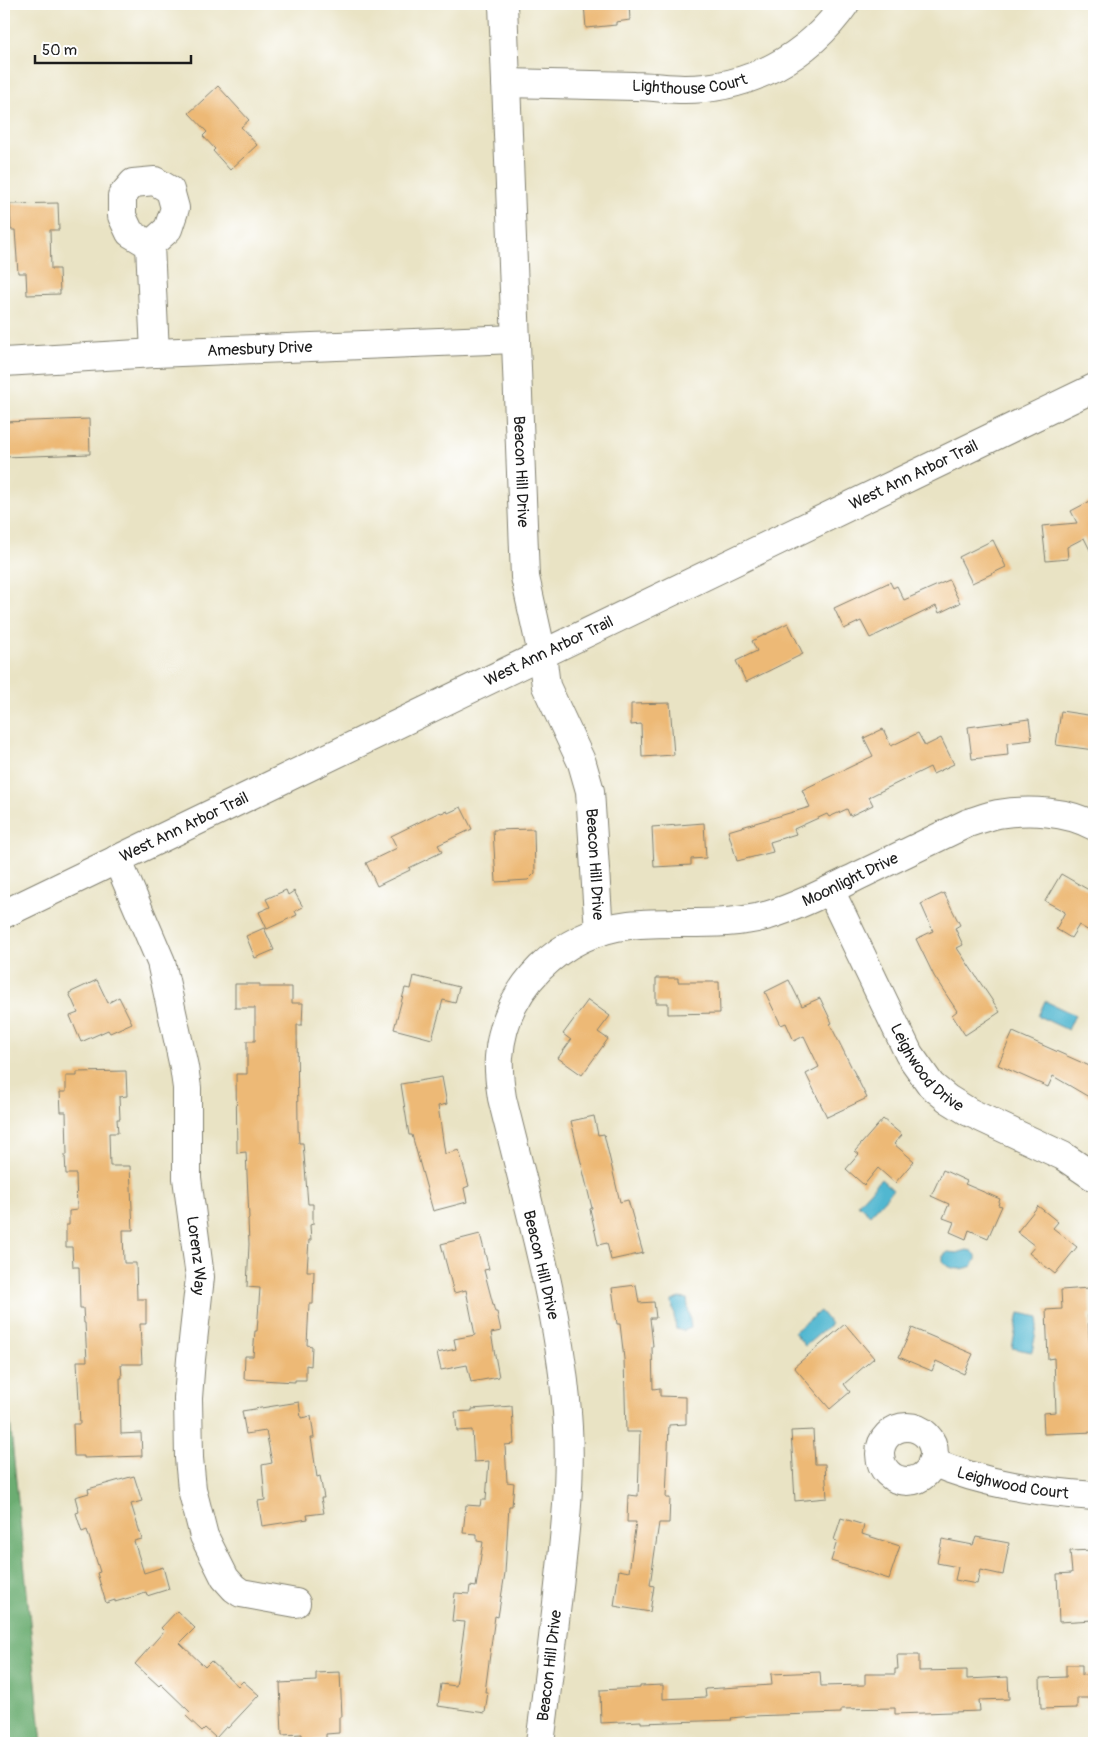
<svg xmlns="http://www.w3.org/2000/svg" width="1098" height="1747" font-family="Pangolin,sans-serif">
	<rect width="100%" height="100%" fill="#fff"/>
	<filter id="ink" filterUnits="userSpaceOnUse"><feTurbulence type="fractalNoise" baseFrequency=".02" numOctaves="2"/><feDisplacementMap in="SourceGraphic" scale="10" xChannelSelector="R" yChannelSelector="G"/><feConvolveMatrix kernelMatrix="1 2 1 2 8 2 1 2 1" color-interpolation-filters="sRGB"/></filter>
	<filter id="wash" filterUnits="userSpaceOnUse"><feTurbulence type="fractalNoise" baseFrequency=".0096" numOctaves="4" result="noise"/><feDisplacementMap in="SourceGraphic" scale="20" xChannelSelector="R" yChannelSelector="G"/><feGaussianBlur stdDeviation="1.12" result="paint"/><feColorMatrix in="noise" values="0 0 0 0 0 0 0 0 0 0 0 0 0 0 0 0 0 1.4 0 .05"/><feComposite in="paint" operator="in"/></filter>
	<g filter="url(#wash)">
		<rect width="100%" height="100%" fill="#e9e3c4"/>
		<path fill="#6cad72" stroke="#446447" d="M4,1400H8L42,1743H4Z"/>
		<path fill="#51b7d0" stroke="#366a76" d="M1045,1001L1075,1015L1068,1030L1038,1016Z
			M881,1179L893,1190L870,1215L858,1204Z
			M967,1250L972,1251L976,1255V1260L972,1266C962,1270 952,1271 943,1262V1256L948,1252L957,1253Z
			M679,1298L687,1299L691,1328L683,1331L676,1329L672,1301Z
			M820,1311L831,1324L805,1346L794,1332Z
			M1019,1313L1039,1317L1032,1352L1012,1348Z"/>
		<g id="blocks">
			<path fill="#edb976" d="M584,4H629L630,20L616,22V25L586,28Z
				M218,86L249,120L241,127L257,145L230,170L213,151L215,149L203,136L207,132L189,113Z
				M58,203L59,230H50L51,269H59L60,294L27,295L26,273H18L15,230H11L10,204Z
				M89,419L90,454L4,457V422Z
				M1094,499V558L1084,538L1067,547L1068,559L1046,561L1042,526L1077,523L1071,511Z
				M993,540L1006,567L972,583L959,557Z
				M949,580L960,603L939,613L936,606L870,638L861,621L844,629L834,608L890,582L893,588L897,586L904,600Z
				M788,623L803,654L746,682L736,661L757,651L752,641Z
				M670,703L674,755L642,757L641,724L631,725V704Z
				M1061,711L1094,716V750L1056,745Z
				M1029,719L1032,740L1007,743L1008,755L972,759L968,727Z
				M883,729L891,746L918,733L925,746L941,738L954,764L933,774L930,767L869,797L873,805L850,816L847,809L829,817L827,814L794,829L796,834L770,842L773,852L737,861L728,831L810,807L802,790L873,756L864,738Z
				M461,807L472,829L438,845L442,852L409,868L410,870L377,886L366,863L397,848L391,836L440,812L441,813L447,811L448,813Z
				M704,823L706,858L691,859V865L654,867L652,827Z
				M534,829L535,873L528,880L496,882L493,830Z
				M1061,874L1094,893V934L1079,925L1071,938L1056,929L1065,912L1045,901Z
				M286,890L288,895L294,891L303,907L295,911L297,915L267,929L259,912L270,907L266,899Z
				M944,893L960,925L955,928L963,945L957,948L1000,1012L965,1035L952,1015L957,1011L934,976L916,939L933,931L921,904Z
				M264,928L274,950L255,958L246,936Z
				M414,976L459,987L455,1003L443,1000L432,1039L394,1029L405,988L411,989Z
				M656,978H678V982H719L720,1013L668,1014V1003H656Z
				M97,980L108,1003L119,997L132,1023L110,1033L108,1030L81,1042L70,1016L78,1013L69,993Z
				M789,980L802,1006L820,998L832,1023L830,1024L867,1098L827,1117L806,1074L819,1067L804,1036L794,1041L786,1023L781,1025L765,992Z
				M235,984H260V987H292V1003H303L302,1025H297L298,1128L299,1143H303L308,1204H313V1224L310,1225L311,1240H309L307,1271H314L313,1304H309L307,1345L312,1346L311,1366L306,1365V1380H295V1382L244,1379L245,1356H253L255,1331H257L260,1288L247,1287L249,1244L248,1219L249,1218L246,1152L237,1153L236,1074H247V1041H255V1008H235Z
				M588,1000L610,1016L598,1032L608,1039L582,1075L558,1058L571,1040L563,1034Z
				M1013,1032L1094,1068V1100L1053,1076L1048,1087L998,1065Z
				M126,1071L127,1096L119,1097L120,1119H117L118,1133H109L110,1166H130L133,1230H123L124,1263H136L137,1299H146V1324H140L142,1364H121L122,1378H120L121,1434L141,1433L142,1456L84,1458V1456H74L73,1424H80L77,1361H87L85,1323H84L83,1308H80L79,1267H73L72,1247H66V1225H69V1211L77,1210L76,1174H66L65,1155H67L66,1112H61L60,1092H66V1076H77V1072Z
				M442,1077L447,1104L438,1106L445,1154L459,1150L469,1186L464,1188L467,1202L433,1211L412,1135H409L401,1084Z
				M594,1116L598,1135L604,1134L620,1202L628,1200L643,1253L611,1260L607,1243L598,1245L590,1209L592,1208L571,1121Z
				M883,1119L902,1135L894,1144L914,1161L895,1183L878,1168L864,1185L846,1169L859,1154L855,1151Z
				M943,1170L967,1181L965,1184L1000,1199L998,1205L1002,1206L988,1238L969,1230L966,1239L950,1232L954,1222L943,1218L949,1204L931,1196Z
				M1038,1206L1058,1222L1053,1228L1077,1247L1055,1274L1029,1253L1035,1246L1017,1232Z
				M480,1234L489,1269L484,1270L495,1312H497L501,1331L491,1333L499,1377L471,1382L467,1365L441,1370L437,1353L456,1349L454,1339L475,1335L466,1290L454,1293L441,1244Z
				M636,1285L639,1303L654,1302L656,1318H650L653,1346H652L653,1389L660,1388V1396L686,1397V1424L669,1425L666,1498H670L669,1523H659L650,1585L654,1586L650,1612L614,1606L619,1570L629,1572L636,1522H627L628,1495L638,1496L640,1432H626L624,1359L620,1324H617L612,1288Z
				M1089,1288L1090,1314H1088L1094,1432L1044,1434L1043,1413L1056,1412L1054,1358L1048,1359L1046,1310L1062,1309L1061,1290Z
				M845,1324L874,1358L844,1384L850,1392L830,1409L794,1367Z
				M912,1328L973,1354L964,1374L936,1361L932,1371L899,1357Z
				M299,1402L301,1418L311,1416L314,1438H311L317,1477L320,1476L324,1498H321L324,1513L307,1515L308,1519L262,1526L258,1501L265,1500L262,1465L272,1463L266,1431L246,1434L242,1411Z
				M512,1406L514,1444L505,1445L507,1482L514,1483L512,1506H509L505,1573L498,1617L495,1616L485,1692H488L485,1713L438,1706L441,1684L456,1686L465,1622L452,1621L455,1593L469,1594L470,1586L476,1587L483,1542L477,1541V1534L463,1533L466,1505L480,1506L481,1500H486L489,1461L474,1462L472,1430L457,1431L455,1412L472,1411V1409Z
				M813,1430L815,1464H825L827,1498L795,1501L791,1431Z
				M134,1476L142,1501L131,1504L142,1539L134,1541L144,1573L163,1567L169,1589L147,1596L146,1593L115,1602V1600L106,1603L97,1573L100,1572L87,1530L82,1532L76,1513L79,1512L75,1497L89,1493L88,1489Z
				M841,1518L864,1525L862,1534L900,1546L889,1579L831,1561L837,1541L834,1540Z
				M976,1537L1009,1543L1003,1575L980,1570L977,1584L955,1580L958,1567L937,1563L942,1539L973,1545Z
				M1094,1550L1093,1620L1059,1622L1057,1574L1072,1573L1070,1551Z
				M177,1611L195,1628L180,1643L205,1667L211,1661L238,1686L243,1681L259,1695L228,1728L226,1727L216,1738L205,1728L202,1731L186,1716L190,1712L161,1684L159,1686L135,1664L164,1631L161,1628Z
				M897,1655H919V1671L967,1670V1679L1008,1677L1009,1699L979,1700L980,1711L895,1714V1708L841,1709V1713L751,1716L731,1718L732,1720L641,1723V1721L601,1723L600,1690L640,1688V1686L663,1685V1699L706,1697L705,1689L772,1685L771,1674L820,1672L821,1686L865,1685V1674H895V1669H898Z
				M1066,1665H1082V1675L1094,1674V1698H1077V1708L1041,1709L1040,1678L1066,1677Z
				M340,1672L342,1717H339V1733L326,1734V1739L302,1740V1734L282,1735L280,1683L316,1681V1673Z"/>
		</g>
	</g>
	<g filter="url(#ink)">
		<use href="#blocks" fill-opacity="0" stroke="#828070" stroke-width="1"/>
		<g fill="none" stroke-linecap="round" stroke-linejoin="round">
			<g stroke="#828070" stroke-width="30">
				<g id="minor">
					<path id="s1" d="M503,4L525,577L542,654L546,686L582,763L590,791L599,932"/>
					<path id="s2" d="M506,83C549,84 592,85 635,86C651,86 668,89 684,89C750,89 808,57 845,4"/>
					<path d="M155,181L170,190L175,208L168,229L150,245L130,233L122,216V196L133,183Z"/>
					<path d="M150,245L155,353"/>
					<path id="s3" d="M4,362L155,353L516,339"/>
					<path id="s4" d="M117,859L161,962L184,1067L187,1088V1178L200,1277L191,1359L188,1398L189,1458L192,1489L204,1536L225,1578L234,1588L241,1593L296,1603"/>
					<path id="s5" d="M830,890L909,1054L931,1085L948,1099L969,1112L1063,1156L1094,1177"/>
					<path id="s6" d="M4,914L1094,388"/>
					<circle cx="907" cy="1454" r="27"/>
					<path id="s7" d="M932,1462C983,1484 1040,1492 1094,1496"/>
					<path id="s8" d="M540,1743C547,1691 553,1638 559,1586C565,1533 571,1480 568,1427C562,1317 528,1206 502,1098C500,1085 498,1071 499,1057C504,987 561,933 629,925C676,920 723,928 769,915C799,906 827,891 856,877C893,859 931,841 968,823C978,820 988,816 998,814C1029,809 1067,811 1094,826"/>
				</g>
			</g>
			<use href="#minor" stroke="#fff" stroke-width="28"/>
		</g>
	</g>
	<g text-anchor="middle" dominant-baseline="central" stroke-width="4" stroke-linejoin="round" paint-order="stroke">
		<g font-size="16" fill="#1c1c1c" stroke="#fff">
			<text stroke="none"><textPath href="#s2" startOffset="184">Lighthouse Court</textPath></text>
			<text stroke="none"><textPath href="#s3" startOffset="256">Amesbury Drive</textPath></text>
			<text stroke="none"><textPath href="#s1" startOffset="468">Beacon Hill Drive</textPath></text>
			<text stroke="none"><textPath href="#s6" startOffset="1010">West Ann Arbor Trail</textPath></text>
			<text stroke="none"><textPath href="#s6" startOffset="605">West Ann Arbor Trail</textPath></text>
			<text stroke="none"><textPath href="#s6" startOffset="200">West Ann Arbor Trail</textPath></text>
			<text stroke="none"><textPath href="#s1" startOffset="872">Beacon Hill Drive</textPath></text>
			<text stroke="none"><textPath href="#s8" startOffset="1125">Moonlight Drive</textPath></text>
			<text stroke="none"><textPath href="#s5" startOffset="204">Leighwood Drive</textPath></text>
			<text stroke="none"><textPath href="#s4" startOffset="409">Lorenz Way</textPath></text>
			<text transform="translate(541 1265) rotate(77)">Beacon Hill Drive</text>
			<text stroke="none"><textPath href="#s7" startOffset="84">Leighwood Court</textPath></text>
			<text stroke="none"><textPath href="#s8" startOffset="78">Beacon Hill Drive</textPath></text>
		</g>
	</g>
	<rect width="1098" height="1747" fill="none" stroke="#fff" stroke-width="20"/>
	<path d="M35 55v8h156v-8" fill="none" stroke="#1c1c1c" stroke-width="2.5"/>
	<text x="42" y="55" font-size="15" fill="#1c1c1c" stroke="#ffffff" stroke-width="4" paint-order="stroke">50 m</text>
</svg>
